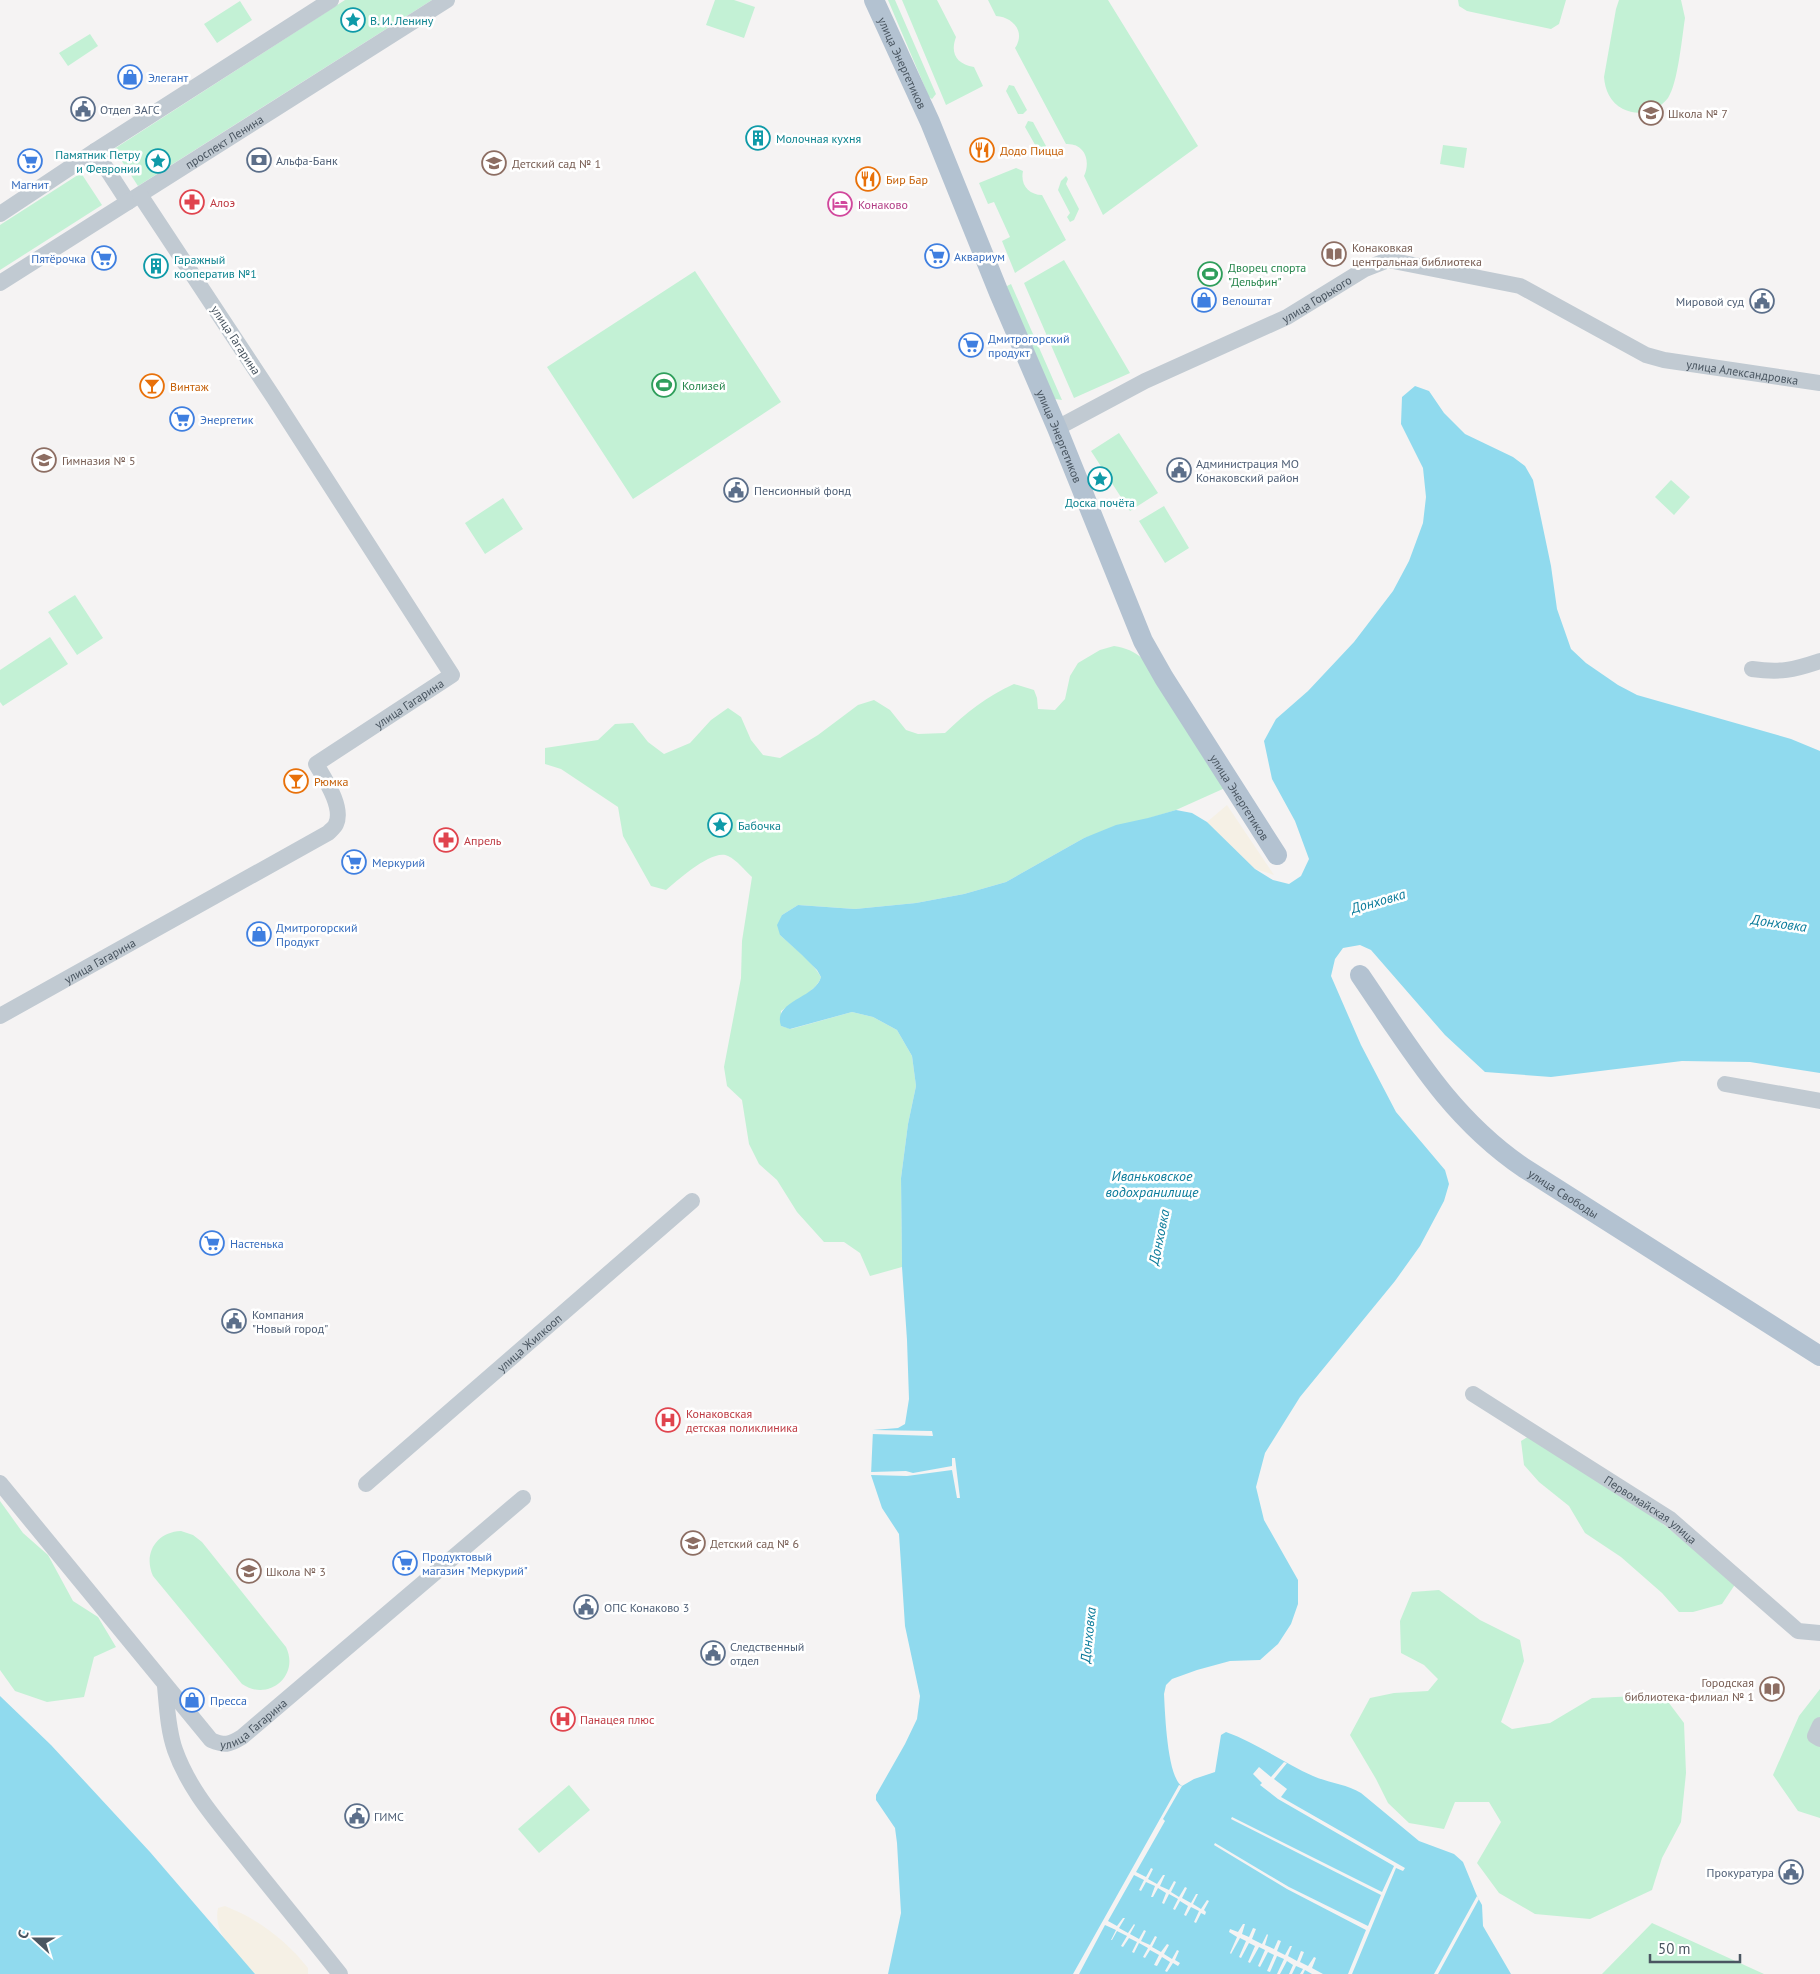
<svg xmlns="http://www.w3.org/2000/svg" width="1820" height="1974" font-family="'PT Sans',sans-serif">
	<rect width="100%" height="100%" fill="#f5f3f3"/>
	<path fill="#c3f1d5" d="M345,0H432L138,186L114,149Z
		M715,0H734L755,7L744,38L706,25Z
		M888,0H895L936,94L932,99L929,97Z
		M902,0H937L956,37C950,53 956,64 974,67L983,86L946,105Z
		M988,0H1108L1198,146L1103,215L1084,176C1091,161 1085,143 1066,144L1015,48C1026,32 1013,17 996,16Z
		M1458,0H1566L1559,24L1551,29L1467,11L1459,6Z
		M1619,0H1681L1685,18C1682,37 1678,83 1668,98C1663,104 1657,109 1649,111C1641,114 1631,113 1623,109C1610,102 1605,90 1604,77L1616,9Z
		M240,1L252,20L217,43L204,24Z
		M90,34L98,46L68,66L59,53Z
		M1009,85L1014,86L1027,110L1023,114H1018L1006,91Z
		M1028,121L1033,122L1046,146L1043,150H1038L1025,127Z
		M1443,145L1467,148L1464,168L1440,164Z
		M1016,168L1023,171C1020,185 1029,195 1042,195L1066,240L1015,273L1002,241L1010,237L994,202L988,204L979,183Z
		M81,173L102,205L0,270V225Z
		M1066,176L1068,179L1066,184L1079,209L1074,220L1070,222L1067,217L1070,213L1058,190L1061,181Z
		M1064,260L1130,373L1074,398L1024,283Z
		M695,271L781,402L633,499L547,367Z
		M1011,284L1062,400L1055,399L1005,287Z
		M1119,433L1158,493L1130,511L1091,451Z
		M1671,480L1690,497L1674,515L1655,497Z
		M503,498L523,529L485,554L465,523Z
		M1164,506L1189,548L1165,563L1139,521Z
		M75,595L103,638L77,655L48,612Z
		M50,637L68,664L3,706L0,702V670Z
		M1114,646C1126,648 1134,651 1143,659L1225,788L1176,810L1084,838L1006,882L964,894L916,903L855,909L798,905L782,915L780,935C794,948 811,960 821,977C818,990 792,1003 781,1011V1026L791,1029L852,1012L873,1017L897,1030L912,1056L916,1086L908,1124L901,1178L902,1267L870,1276L860,1253L844,1242H824L797,1212L777,1180L759,1164L749,1144L742,1100L727,1086L724,1067L741,978L742,941L752,877C745,871 737,860 728,856C713,848 678,880 666,890L651,886L623,836L618,807L561,769L545,764V748L598,740L615,724L633,723L648,742L664,754L690,743L711,720L728,708L741,717L751,740L763,755L780,758L818,735L858,705L874,700L890,710L906,730L918,734L945,733C966,713 987,696 1014,684L1034,690L1037,698L1038,709L1055,710L1065,699L1070,676L1078,663L1100,650Z
		M1529,1436L1658,1520L1736,1583L1722,1604L1693,1612H1679L1662,1593L1621,1557L1585,1533L1569,1506L1539,1482L1524,1465L1521,1441Z
		M0,1501L23,1533L48,1555L73,1601L98,1617L116,1647L94,1657L84,1697L47,1702L15,1691L0,1670Z
		M181,1531L193,1535L202,1542L286,1647C300,1676 268,1702 242,1684L153,1576C143,1554 156,1532 181,1531Z
		M1439,1590L1480,1620L1520,1640L1524,1661L1501,1722L1512,1729L1550,1723L1592,1698L1663,1695L1684,1723L1686,1773L1681,1822L1662,1858L1652,1890L1590,1919L1535,1914L1499,1893L1477,1863L1501,1822L1489,1802H1455L1444,1829L1409,1823L1388,1803L1376,1779L1350,1735L1370,1698L1394,1693L1428,1691L1438,1679L1424,1665L1401,1653L1400,1621L1412,1592Z
		M1820,1689V1818L1798,1811L1773,1775L1799,1716Z
		M569,1785L590,1810L539,1853L518,1829Z
		M1652,1923L1764,1974H1602Z"/>
	<path fill="#f5f0e5" d="M1227,805L1274,875L1255,869L1207,822Z
		M225,1906C258,1919 286,1940 308,1968V1974H255C239,1956 212,1935 218,1908Z"/>
	<path fill="#90daee" d="M1415,386L1429,391L1444,413L1465,434L1513,457L1525,466L1533,480L1551,566L1557,609L1571,649L1586,663L1618,685L1637,695L1791,739L1820,751V1073L1750,1062L1682,1061L1551,1077L1485,1072L1445,1035L1371,950L1360,945L1343,948L1335,959L1331,976L1361,1045L1396,1112L1445,1170L1449,1184L1444,1201L1420,1246L1395,1281L1300,1397L1265,1453L1256,1487L1264,1520L1298,1580V1604L1291,1624L1278,1644L1260,1660L1230,1661L1197,1670L1172,1679L1166,1685L1164,1694C1165,1712 1167,1777 1182,1786L1194,1779L1215,1772L1221,1735L1226,1732C1255,1742 1284,1763 1313,1776C1329,1783 1346,1784 1361,1793L1419,1841L1454,1854L1463,1862L1477,1896L1482,1905L1483,1926L1511,1974H888L901,1913L897,1843L895,1828L876,1800V1795L905,1744L917,1719L920,1696L905,1626L899,1534L882,1508L871,1475L873,1430L898,1428L905,1424L909,1399L907,1340L902,1267L901,1178L908,1124L916,1086L912,1056L897,1030L873,1017L852,1012L790,1029L781,1026C772,1001 816,998 821,977L817,970L802,955L780,935L777,925L782,915L798,905L855,909L916,903L964,894L1006,882L1084,838L1116,825L1148,818L1176,810L1192,813L1207,822L1255,869L1273,880L1289,884L1301,876L1309,859L1295,821L1272,779L1264,741L1276,719L1308,691L1354,642L1393,591L1409,561L1423,523L1426,497L1423,468L1401,424L1402,397Z
		M0,1696L51,1745L150,1852L255,1974H0Z"/>
	<path fill="#f5f3f3" d="M873,1430L932,1431L933,1436L872,1434Z
		M952,1458H955L960,1498H957L952,1470L907,1476L871,1475V1472L906,1471L913,1473L952,1466Z
		M1284,1762L1287,1763L1274,1779L1287,1789L1281,1797L1405,1868L1403,1871L1396,1868L1352,1974H1348L1366,1930L1287,1889L1214,1845L1215,1843L1289,1887L1368,1926L1381,1895L1231,1819L1232,1817L1382,1892L1394,1866L1278,1799L1260,1785L1262,1783L1253,1774L1259,1767L1271,1777Z
		M1179,1785L1182,1786L1163,1819L1165,1821L1136,1872L1146,1877L1151,1868L1153,1869L1148,1879L1157,1884L1163,1875H1165L1160,1886L1169,1890L1174,1881L1176,1882L1171,1892L1179,1897L1185,1887L1187,1888L1182,1898L1191,1903L1196,1894H1198L1193,1904L1201,1909L1207,1900L1209,1901L1204,1910L1206,1912L1205,1915L1201,1913L1196,1923L1194,1922L1199,1911L1191,1907L1186,1916L1184,1915L1188,1906L1180,1901L1175,1910L1173,1909L1178,1899L1169,1894L1164,1904L1162,1903L1166,1893L1158,1888L1153,1897H1151L1155,1886L1146,1882L1141,1891L1139,1890L1144,1880L1134,1875L1108,1921L1117,1926L1123,1918H1125L1119,1928L1128,1933L1134,1924L1135,1925L1130,1934L1139,1939L1144,1930L1146,1931L1141,1941L1150,1945L1155,1936L1157,1937L1152,1947L1161,1952L1167,1944L1169,1945L1164,1954L1172,1959L1177,1950L1179,1951L1175,1960L1180,1963L1178,1966L1173,1963L1167,1972L1165,1971L1170,1962L1162,1957L1157,1966L1154,1965L1159,1955L1150,1950L1145,1958L1143,1957L1148,1948L1139,1943L1134,1953L1132,1952L1137,1942L1129,1938L1123,1947L1121,1946L1127,1936L1117,1931L1112,1940H1111L1116,1930L1105,1925L1079,1974H1073Z
		M1477,1896L1479,1899L1438,1974H1434Z
		M1243,1924H1245L1242,1934L1249,1937L1253,1928L1256,1929L1252,1939L1262,1944L1267,1934L1268,1935L1265,1945L1274,1949L1278,1940L1281,1941L1277,1951L1285,1955L1290,1946H1292L1288,1956L1297,1961L1301,1951L1304,1952L1300,1962L1308,1966L1314,1957L1316,1958L1312,1968L1323,1974H1312L1305,1970L1303,1974H1300L1303,1969L1296,1966L1292,1974H1289L1293,1965L1287,1961L1280,1974H1277L1284,1959L1277,1956L1270,1972L1267,1971L1274,1955L1268,1952L1260,1967L1258,1966L1265,1950L1259,1947L1250,1963L1248,1962L1255,1946L1249,1943L1241,1958L1239,1957L1246,1941L1240,1938L1231,1954L1230,1953L1237,1937L1229,1932L1230,1929L1238,1932Z"/>
	<g fill="none" stroke-linecap="round" stroke-linejoin="round">
		<g stroke="#c1cad2" stroke-width="16">
			<path d="M95,151L128,202"/>
			<path d="M0,214L95,151L331,0"/>
			<path id="s1" d="M0,283L447,0"/>
			<path id="s2" d="M1057,428L1145,381L1287,317L1365,269L1388,260L1520,286L1646,355L1664,360L1820,383"/>
			<path d="M1752,669C1781,673 1793,670 1820,661"/>
			<path id="s3" d="M0,1016L328,833C331,830 335,827 336,824C344,807 324,778 316,764L452,675L274,398L140,195"/>
			<path d="M1725,1084L1820,1101"/>
			<path id="s4" d="M1473,1394L1670,1519L1798,1631L1820,1633"/>
			<path id="s5" d="M0,1483L211,1740C225,1746 229,1745 242,1737L523,1498"/>
			<path id="s6" d="M366,1484L692,1201"/>
			<path d="M165,1686C167,1707 168,1730 175,1750C188,1787 213,1816 237,1846C271,1889 306,1931 340,1974"/>
			<path d="M1820,1725L1815,1736L1820,1739"/>
		</g>
		<g stroke="#b3c2d1" stroke-width="20">
			<path id="s7" d="M874,0L930,122L999,293L1057,428L1143,641L1164,678L1277,855"/>
			<path id="s8" d="M1360,975C1410,1048 1449,1117 1524,1168L1820,1356"/>
		</g>
	</g>
	<defs>
		<g id="sight-ring" transform="scale(1.25)"><circle r="9.5" fill="#fff" stroke="#0f9aa8" stroke-width="1.5"/><path d="M0-6L1.8-2.2L6-1.7L2.9 1.2L3.7 5.4L0 3.3L-3.7 5.4L-2.9 1.2L-6-1.7L-1.8-2.2Z" fill="#0f9aa8"/></g>
		<g id="shop-ring" transform="scale(1.25)"><circle r="9.5" fill="#fff" stroke="#3f7fe0" stroke-width="1.5"/><path d="M-5-2.5h2.3a2.7 3.5 0 0 1 5.4 0H5L5.5 6h-11ZM-1.5-2.5h3a1.5 2.3 0 0 0-3 0Z" fill="#3f7fe0"/></g>
		<g id="civic-ring" transform="scale(1.25)"><circle r="9.5" fill="#fff" stroke="#5c6f8a" stroke-width="1.5"/><path d="M-.6-6.5H3V-4.5H.6V-3L4-1V1h2V6H-6V1h2V-1L-.6-3ZM-1.2 2.5V6h2.4V2.5Z" fill="#5c6f8a"/></g>
		<g id="school-ring" transform="scale(1.25)"><circle r="9.5" fill="#fff" stroke="#8d6e63" stroke-width="1.5"/><path d="M0-5L7-2L0 1L-7-2ZM-4 1L0 2.5L4 1V4Q0 6-4 4Z" fill="#8d6e63"/></g>
		<g id="building-ring" transform="scale(1.25)"><circle r="9.5" fill="#fff" stroke="#0f9aa8" stroke-width="1.5"/><path d="M-4-6H4V6H1V3H-1V6H-4ZM-2.5-4.3h1.7v1.8h-1.7ZM.8-4.3h1.7v1.8H.8ZM-2.5-1h1.7V.8h-1.7ZM.8-1h1.7V.8H.8Z" fill="#0f9aa8"/></g>
		<g id="restaurant-ring" transform="scale(1.25)"><circle r="9.5" fill="#fff" stroke="#e8710a" stroke-width="1.5"/><path d="M-5-6h1v4h1v-4h1v4h1v-4h1v5L-1.5 .5V6h-2V.5L-5-1ZM5-6V6H3V1.5H1.5Q1.5-4 5-6Z" fill="#e8710a"/></g>
		<g id="bank-ring" transform="scale(1.25)"><circle r="9.5" fill="#fff" stroke="#5c6f8a" stroke-width="1.5"/><path d="M-6-4H6V4H-6ZM0-2.3a2.3 2.3 0 1 0 0 4.6a2.3 2.3 0 1 0 0-4.6Z" fill="#5c6f8a"/></g>
		<g id="supermarket-ring" transform="scale(1.25)"><circle r="9.5" fill="#fff" stroke="#3f7fe0" stroke-width="1.5"/><path d="M-6-5.5h2.5l.6 2H6L4.5 2H-2.5L-4.4-4H-6ZM-1.5 3.2a1.3 1.3 0 1 0 .1 0ZM3 3.2a1.3 1.3 0 1 0 .1 0Z" fill="#3f7fe0"/></g>
		<g id="pharmacy-ring" transform="scale(1.25)"><circle r="9.5" fill="#fff" stroke="#e0444e" stroke-width="1.5"/><path d="M-2-6h4v4h4v4h-4v4h-4v-4h-4v-4h4Z" fill="#e0444e"/></g>
		<g id="hotel-ring" transform="scale(1.25)"><circle r="9.5" fill="#fff" stroke="#d1479c" stroke-width="1.5"/><path d="M-6-4.5h1.5V1H6V5H4.5V3h-9V5H-6ZM-4 0a1.8 1.8 0 1 1 3.6 0ZM.5 0V-2.5h3Q6-2.5 6 0Z" fill="#d1479c"/></g>
		<g id="library-ring" transform="scale(1.25)"><circle r="9.5" fill="#fff" stroke="#8d6e63" stroke-width="1.5"/><path d="M-6-4Q-3-5.5-.7-3.5V5Q-3 3-6 4ZM6-4Q3-5.5 .7-3.5V5Q3 3 6 4Z" fill="#8d6e63"/></g>
		<g id="stadium-ring" transform="scale(1.25)"><circle r="9.5" fill="#fff" stroke="#2e9e5b" stroke-width="1.5"/><path d="M0-5a6.5 5 0 1 0 0 10a6.5 5 0 1 0 0-10ZM-3.5-1.8h7v3.6h-7Z" fill="#2e9e5b"/></g>
		<g id="bar-ring" transform="scale(1.25)"><circle r="9.5" fill="#fff" stroke="#e8710a" stroke-width="1.5"/><path d="M-6-5H6L.8 .8V4.5H3.5V6h-7V4.5H-.8V.8Z" fill="#e8710a"/></g>
		<g id="hospital-ring" transform="scale(1.25)"><circle r="9.5" fill="#fff" stroke="#e0444e" stroke-width="1.5"/><path d="M-5-5h3v3.5h4V-5h3V5h-3V1.5h-4V5h-3Z" fill="#e0444e"/></g>
	</defs>
	<g fill-rule="evenodd">
		<use href="#sight-ring" x="353" y="20"/>
		<use href="#shop-ring" x="130" y="77"/>
		<use href="#civic-ring" x="83" y="109"/>
		<use href="#school-ring" x="1651" y="113"/>
		<use href="#building-ring" x="758" y="138"/>
		<use href="#restaurant-ring" x="982" y="150"/>
		<use href="#bank-ring" x="259" y="160"/>
		<use href="#supermarket-ring" x="30" y="161"/>
		<use href="#sight-ring" x="158" y="161"/>
		<use href="#school-ring" x="494" y="163"/>
		<use href="#restaurant-ring" x="868" y="179"/>
		<use href="#pharmacy-ring" x="192" y="202"/>
		<use href="#hotel-ring" x="840" y="204"/>
		<use href="#library-ring" x="1334" y="254"/>
		<use href="#supermarket-ring" x="937" y="256"/>
		<use href="#supermarket-ring" x="104" y="258"/>
		<use href="#building-ring" x="156" y="266"/>
		<use href="#stadium-ring" x="1210" y="274"/>
		<use href="#shop-ring" x="1204" y="300"/>
		<use href="#civic-ring" x="1762" y="301"/>
		<use href="#supermarket-ring" x="971" y="345"/>
		<use href="#stadium-ring" x="664" y="385"/>
		<use href="#bar-ring" x="152" y="386"/>
		<use href="#supermarket-ring" x="182" y="419"/>
		<use href="#school-ring" x="44" y="460"/>
		<use href="#civic-ring" x="1179" y="470"/>
		<use href="#sight-ring" x="1100" y="479"/>
		<use href="#civic-ring" x="736" y="490"/>
		<use href="#bar-ring" x="296" y="781"/>
		<use href="#sight-ring" x="720" y="825"/>
		<use href="#pharmacy-ring" x="446" y="840"/>
		<use href="#supermarket-ring" x="354" y="862"/>
		<use href="#shop-ring" x="259" y="934"/>
		<use href="#supermarket-ring" x="212" y="1243"/>
		<use href="#civic-ring" x="234" y="1321"/>
		<use href="#hospital-ring" x="668" y="1420"/>
		<use href="#school-ring" x="693" y="1543"/>
		<use href="#supermarket-ring" x="405" y="1563"/>
		<use href="#school-ring" x="249" y="1571"/>
		<use href="#civic-ring" x="586" y="1607"/>
		<use href="#civic-ring" x="713" y="1653"/>
		<use href="#library-ring" x="1772" y="1689"/>
		<use href="#shop-ring" x="192" y="1700"/>
		<use href="#hospital-ring" x="563" y="1719"/>
		<use href="#civic-ring" x="357" y="1816"/>
		<use href="#civic-ring" x="1791" y="1872"/>
	</g>
	<g text-anchor="middle" dominant-baseline="central" stroke-width="5" stroke-linejoin="round" paint-order="stroke">
		<g font-size="12" fill="#0d838f" stroke="#fff" text-anchor="start">
			<text x="370" y="20">В. И. Ленину</text>
			<text x="776" y="138">Молочная кухня</text>
			<text x="140" y="154" text-anchor="end">Памятник Петру<tspan x="140" dy="14">и Февронии</tspan></text>
			<text x="174" y="259">Гаражный<tspan x="174" dy="14">кооператив №1</tspan></text>
			<text x="1100" y="502" text-anchor="middle">Доска почёта</text>
			<text x="738" y="825">Бабочка</text>
		</g>
		<g font-size="12" fill="#4a5661" stroke="#fff">
			<text stroke="none"><textPath href="#s7" startOffset="69">улица Энергетиков</textPath></text>
			<text stroke="none"><textPath href="#s1" startOffset="265">проспект Ленина</textPath></text>
			<text stroke="none"><textPath href="#s2" startOffset="290">улица Горького</textPath></text>
			<text transform="translate(236 340) rotate(57)">улица Гагарина</text>
			<text stroke="none"><textPath href="#s2" startOffset="748">улица Александровка</textPath></text>
			<text stroke="none"><textPath href="#s7" startOffset="474">улица Энергетиков</textPath></text>
			<text stroke="none"><textPath href="#s3" startOffset="564">улица Гагарина</textPath></text>
			<text stroke="none"><textPath href="#s7" startOffset="879">улица Энергетиков</textPath></text>
			<text stroke="none"><textPath href="#s3" startOffset="114">улица Гагарина</textPath></text>
			<text stroke="none"><textPath href="#s8" startOffset="302">улица Свободы</textPath></text>
			<text stroke="none"><textPath href="#s6" startOffset="216">улица Жилкооп</textPath></text>
			<text stroke="none"><textPath href="#s4" startOffset="212">Первомайская улица</textPath></text>
			<text stroke="none"><textPath href="#s5" startOffset="382">улица Гагарина</textPath></text>
		</g>
		<g font-size="12" fill="#366cbe" stroke="#fff" text-anchor="start">
			<text x="148" y="77">Элегант</text>
			<text x="30" y="184" text-anchor="middle">Магнит</text>
			<text x="954" y="256">Аквариум</text>
			<text x="86" y="258" text-anchor="end">Пятёрочка</text>
			<text x="1222" y="300">Велоштат</text>
			<text x="988" y="338">Дмитрогорский<tspan x="988" dy="14">продукт</tspan></text>
			<text x="200" y="419">Энергетик</text>
			<text x="372" y="862">Меркурий</text>
			<text x="276" y="927">Дмитрогорский<tspan x="276" dy="14">Продукт</tspan></text>
			<text x="230" y="1243">Настенька</text>
			<text x="422" y="1556">Продуктовый<tspan x="422" dy="14">магазин "Меркурий"</tspan></text>
			<text x="210" y="1700">Пресса</text>
		</g>
		<g font-size="12" fill="#4e5e75" stroke="#fff" text-anchor="start">
			<text x="100" y="109">Отдел ЗАГС</text>
			<text x="276" y="160">Альфа-Банк</text>
			<text x="1744" y="301" text-anchor="end">Мировой суд</text>
			<text x="1196" y="463">Администрация МО<tspan x="1196" dy="14">Конаковский район</tspan></text>
			<text x="754" y="490">Пенсионный фонд</text>
			<text x="252" y="1314">Компания<tspan x="252" dy="14">"Новый город"</tspan></text>
			<text x="604" y="1607">ОПС Конаково 3</text>
			<text x="730" y="1646">Следственный<tspan x="730" dy="14">отдел</tspan></text>
			<text x="374" y="1816">ГИМС</text>
			<text x="1774" y="1872" text-anchor="end">Прокуратура</text>
		</g>
		<g font-size="12" fill="#785e54" stroke="#fff" text-anchor="start">
			<text x="1668" y="113">Школа № 7</text>
			<text x="512" y="163">Детский сад № 1</text>
			<text x="1352" y="247">Конаковкая<tspan x="1352" dy="14">центральная библиотека</tspan></text>
			<text x="62" y="460">Гимназия № 5</text>
			<text x="710" y="1543">Детский сад № 6</text>
			<text x="266" y="1571">Школа № 3</text>
			<text x="1754" y="1682" text-anchor="end">Городская<tspan x="1754" dy="14">библиотека-филиал № 1</tspan></text>
		</g>
		<g font-size="12" fill="#c56008" stroke="#fff" text-anchor="start">
			<text x="1000" y="150">Додо Пицца</text>
			<text x="886" y="179">Бир Бар</text>
			<text x="170" y="386">Винтаж</text>
			<text x="314" y="781">Рюмка</text>
		</g>
		<g font-size="12" fill="#be3a42" stroke="#fff" text-anchor="start">
			<text x="210" y="202">Алоэ</text>
			<text x="464" y="840">Апрель</text>
			<text x="686" y="1413">Конаковская<tspan x="686" dy="14">детская поликлиника</tspan></text>
			<text x="580" y="1719">Панацея плюс</text>
		</g>
		<g font-size="12" fill="#b23c85" stroke="#fff" text-anchor="start">
			<text x="858" y="204">Конаково</text>
		</g>
		<g font-size="12" fill="#27864d" stroke="#fff" text-anchor="start">
			<text x="1228" y="267">Дворец спорта<tspan x="1228" dy="14">"Дельфин"</tspan></text>
			<text x="682" y="385">Колизей</text>
		</g>
		<g font-size="14" font-style="italic" fill="#0c7c9b" stroke="#fff">
			<text transform="translate(1378 901) rotate(-16)">Донховка</text>
			<text transform="translate(1779 923) rotate(8)">Донховка</text>
			<text x="1152" y="1176">Иваньковское<tspan x="1152" dy="16">водохранилище</tspan></text>
			<text transform="translate(1159 1237) rotate(-78)">Донховка</text>
			<text transform="translate(1088 1635) rotate(-84)">Донховка</text>
		</g>
	</g>
	<g transform="translate(35 1939) rotate(291)" stroke="#ffffff" stroke-width="4" paint-order="stroke">
	<path d="M0-4L9 19L0 12L-9 19Z" fill="#4a5661"/>
	<text y="-8" font-size="14" font-weight="bold" text-anchor="middle" fill="#4a5661">С</text>
	</g>
	<path d="M1650 1954v8h90v-8" fill="none" stroke="#4a5661" stroke-width="2.5"/>
	<text x="1658" y="1954" font-size="15" fill="#4a5661" stroke="#ffffff" stroke-width="4" paint-order="stroke">50 m</text>
</svg>
